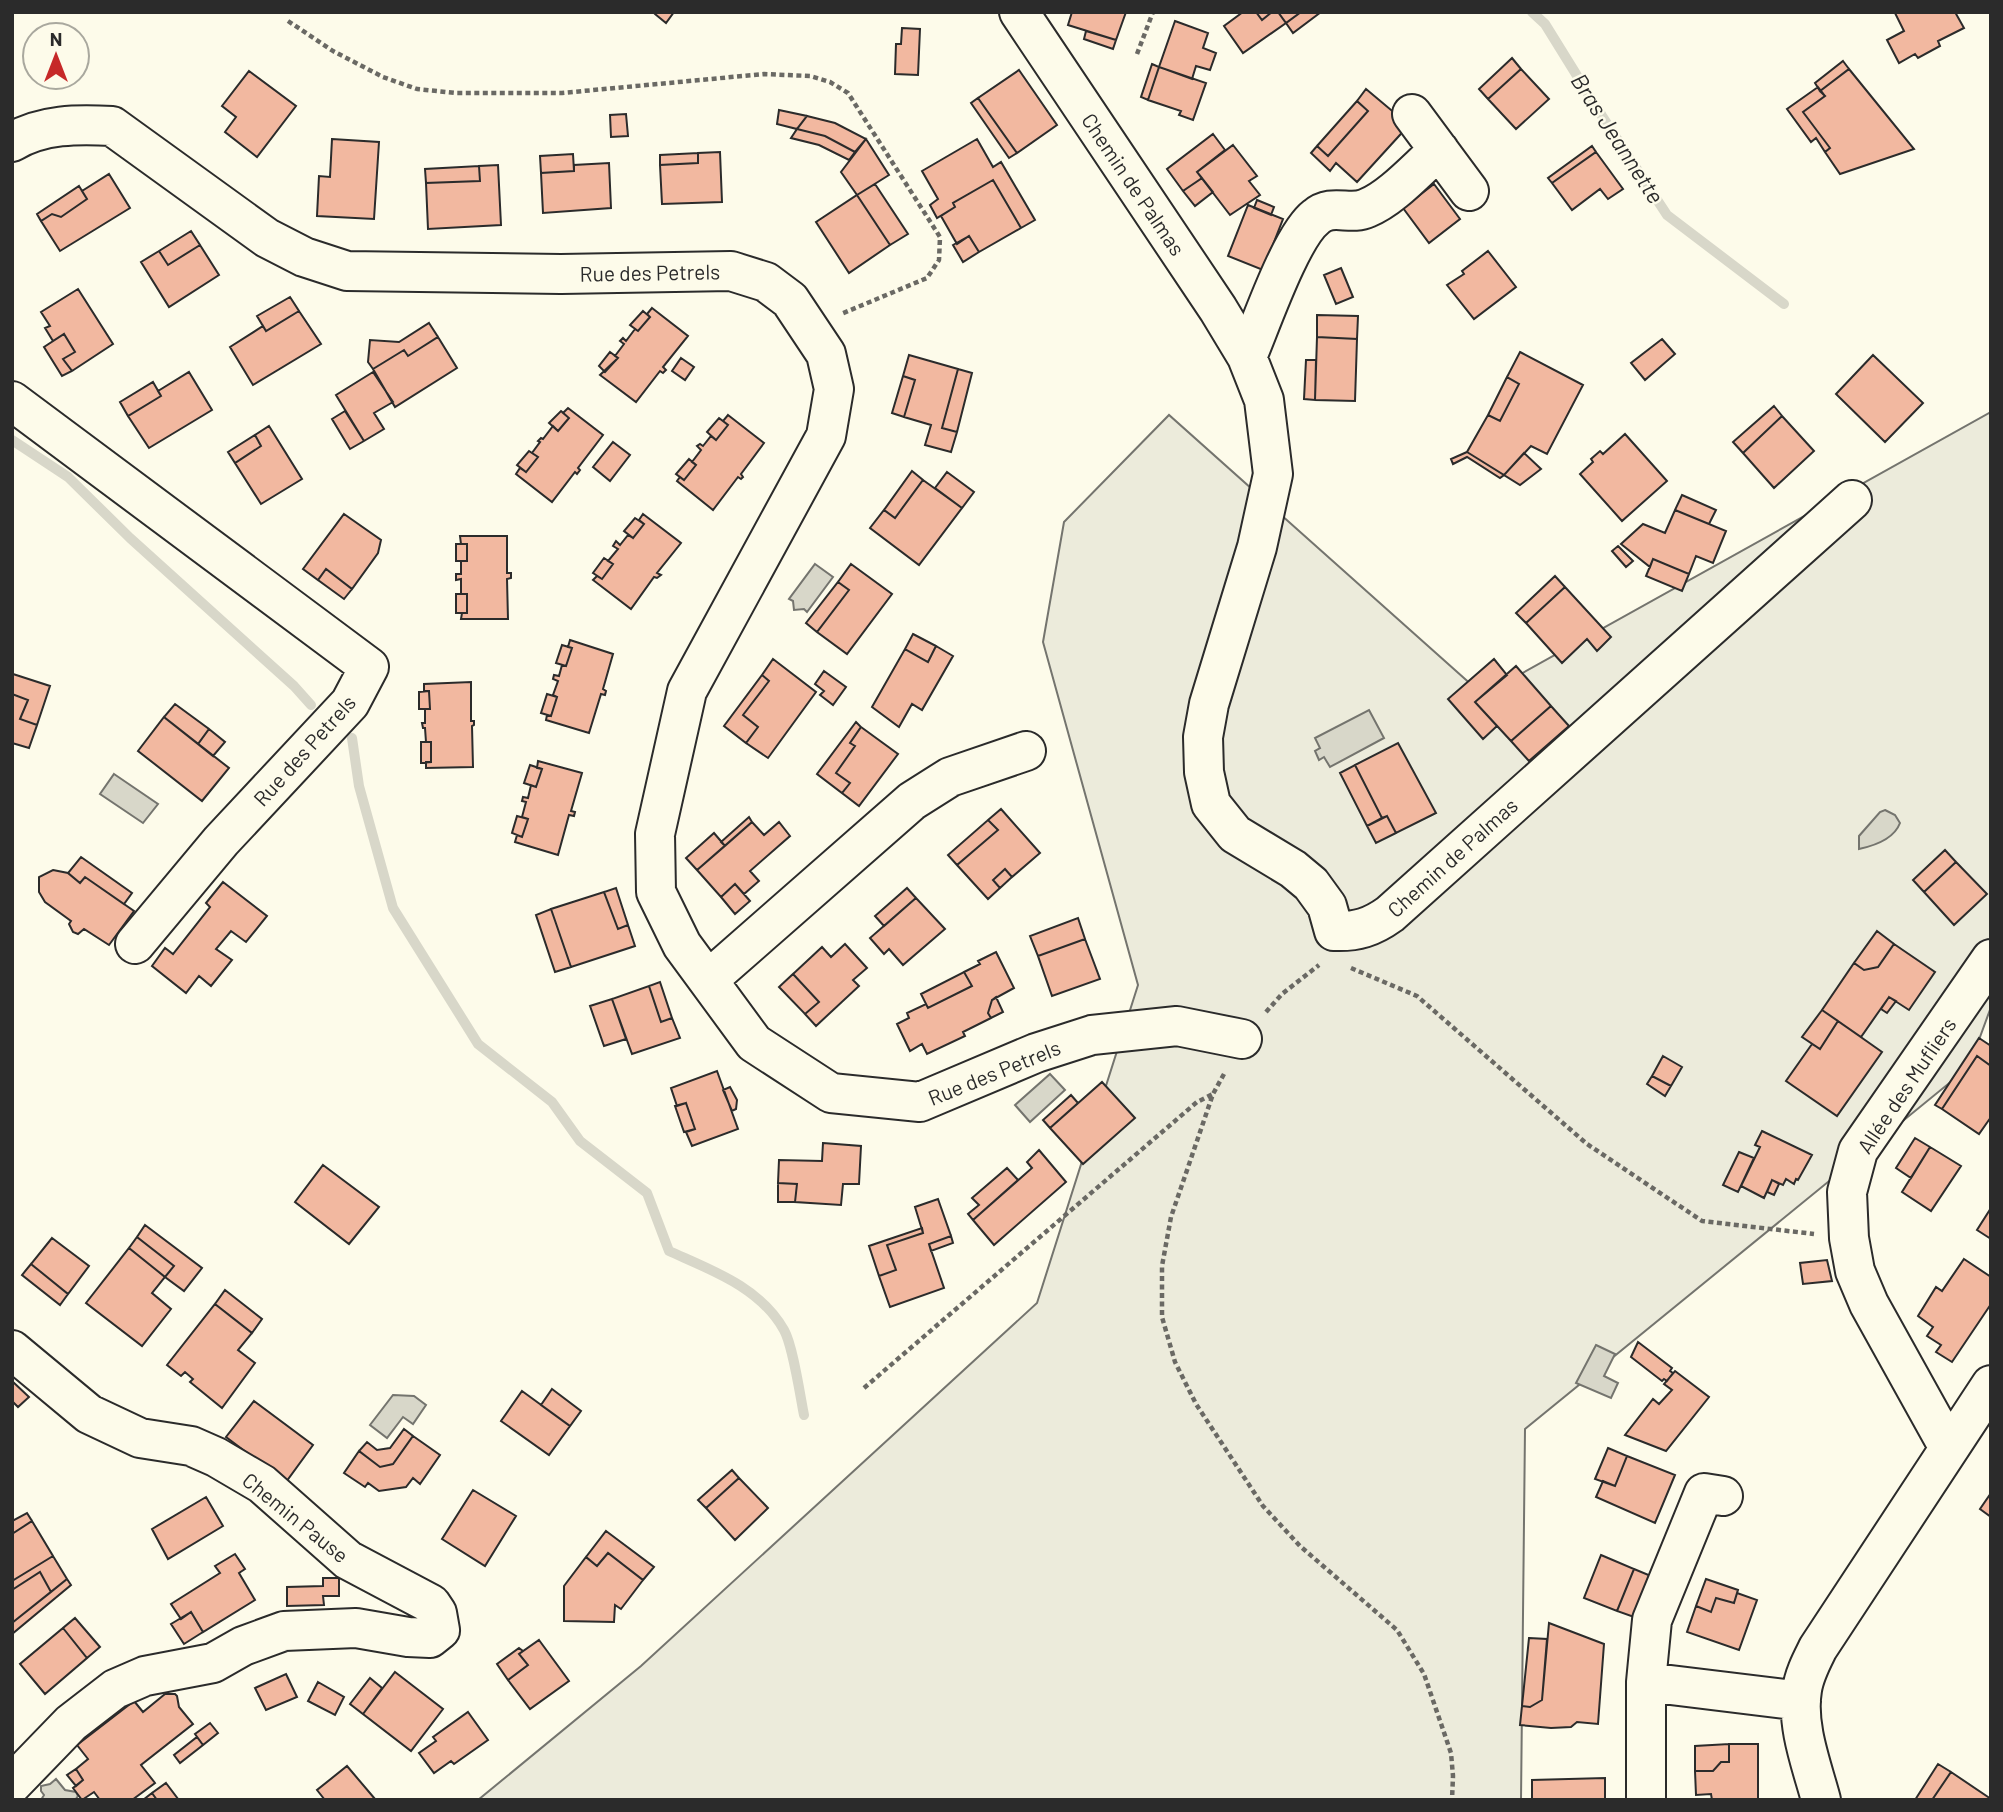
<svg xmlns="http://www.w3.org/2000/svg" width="2003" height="1812" font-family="Barlow,sans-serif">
	<rect width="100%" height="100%" fill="#fdfbea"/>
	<path fill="#ecebdb" stroke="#74746e" stroke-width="2" d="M1991,412V1007L1969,1067L1525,1429L1521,1800H478L641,1666L1037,1303L1138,985L1043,642L1064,522L1169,415L1483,695Z"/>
	<path fill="#d8d7c9" stroke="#74746e" stroke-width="2" d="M815,564L833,577L807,612L804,609L794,610L793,601L789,599Z
		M1369,710L1384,738L1330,767L1324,757L1319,760L1315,751L1320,748L1315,738Z
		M114,774L158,804L143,823L100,794Z
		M1885,810L1895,815L1900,823C1894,839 1873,846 1859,849V836L1880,812Z
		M1050,1074L1065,1090L1030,1122L1015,1105Z
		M1596,1345L1615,1354L1604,1376L1618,1383L1611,1398L1576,1383Z
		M393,1395L414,1396L426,1405L413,1424L403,1417L387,1438L370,1425Z
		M56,1779L65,1790L76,1792L78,1796L75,1800H41L44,1795L41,1791V1786L50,1784Z"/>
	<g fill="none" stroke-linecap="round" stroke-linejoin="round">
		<path stroke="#d8d7c9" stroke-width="10" d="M1532,12L1545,24L1602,116L1667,215L1784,304
			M12,440L68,477L130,538L294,686L311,705
			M352,738L359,786L393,908L478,1044L552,1102L580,1141L647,1193L669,1251C711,1270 760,1287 784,1330C793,1346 800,1395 804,1415"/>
	</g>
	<path fill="#f2b8a0" stroke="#2b2b2b" stroke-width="2" d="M656,12H674L666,23L655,14Z
		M1072,12H1126L1116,40L1068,25Z
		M1243,12H1256L1262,20L1272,12H1278L1286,23L1243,53L1224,26Z
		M1256,12H1272L1262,20Z
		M1278,12H1301L1286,23Z
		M1301,12H1321L1293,33L1286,23Z
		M1955,12L1964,28L1938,41L1940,46L1918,58L1915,54L1899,63L1887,40L1904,31L1895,13Z
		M1175,21L1208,33L1203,48L1216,53L1210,70L1196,66L1192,79L1159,67Z
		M902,28L920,29L918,75L895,74L896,44H901Z
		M1086,31L1116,40L1113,49L1084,39Z
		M1512,58L1521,69L1488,99L1479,89Z
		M1843,61L1849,69L1820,91L1815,83Z
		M1152,64L1159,67L1148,100L1141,97Z
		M1159,67L1206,83L1193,120L1179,115L1181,111L1148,100Z
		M1521,69L1549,99L1516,129L1488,99Z
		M1849,69L1914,149L1840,174L1825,152L1830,148L1803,112L1825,96L1820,91Z
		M1019,70L1057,125L1017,153L978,98Z
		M249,71L296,106L257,157L225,132L236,117L222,106Z
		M1818,87L1825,96L1803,112L1830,148L1825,152L1816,138L1811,142L1787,109Z
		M1366,89L1409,125L1357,182L1336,163L1330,171L1311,153L1317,146L1328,156L1368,111L1357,101Z
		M978,98L1017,153L1009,158L971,103Z
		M1357,101L1368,111L1328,156L1317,146Z
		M779,110L807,116L797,129L777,124Z
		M626,114L628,136L611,137L610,115Z
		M807,116L835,123L866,139L855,152L825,136L797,129Z
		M797,129L825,136L855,152L849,160L819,145L791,138Z
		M1213,134L1225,150L1197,172L1202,178L1183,191L1167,169Z
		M332,139L379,142L374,219L317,216L319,176L330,177Z
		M866,139L889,175L857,195L841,172Z
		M977,139L993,167L1001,162L1035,220L1021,228L993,180L953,203L955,207L937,218L930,205L938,199L922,171Z
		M1233,145L1257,176L1249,181L1260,195L1230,215L1197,172Z
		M1592,146L1596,152L1552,183L1548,178Z
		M720,152L722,202L662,204L660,165L698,163V153Z
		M1596,152L1623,189L1608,199L1600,189L1572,210L1552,183Z
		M698,153V163L660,165V155Z
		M573,154L574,171L541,173L540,156Z
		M609,163L611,208L543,213L541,173L574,171V165Z
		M498,165L501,225L428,229L426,183L480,181L479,166Z
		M479,166L480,181L426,183L425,169Z
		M109,174L130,208L60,251L41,221L52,214L61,217L87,199L82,191Z
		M1202,178L1213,192L1195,206L1183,191Z
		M993,180L1021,228L979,252L969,236L957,244L941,216L955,207L953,203Z
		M875,184L908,234L890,245L857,195Z
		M1434,184L1460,219L1429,243L1403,208Z
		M79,186L87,199L61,217L52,214L41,221L37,214Z
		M857,195L890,245L849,273L816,222Z
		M1257,200L1274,207L1271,215L1254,208Z
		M1248,205L1283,219L1263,270L1228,256Z
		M191,231L200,245L168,265L159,251Z
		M969,236L979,252L963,262L953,245Z
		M200,245L219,275L169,307L141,262L159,251L168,265Z
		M1488,251L1516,287L1474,319L1447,285L1464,274L1462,271Z
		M1341,268L1353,297L1336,304L1324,275Z
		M78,289L113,344L72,371L63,359L75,352L64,334L53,341L45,328L50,326L41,312Z
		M290,297L299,311L266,331L257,316Z
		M652,308L688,336L663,367L666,370L663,373L660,371L636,402L600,375L618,358L615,356L624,344L620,341L623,338L626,341L635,329L638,331L650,317L647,314Z
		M299,311L321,344L253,385L230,347L263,326L266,331Z
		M643,311L650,317L638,331L630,325Z
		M1317,315L1358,316L1357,339L1317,337Z
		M429,323L438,337L408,356L404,350L373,369L368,362L370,340L399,342Z
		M64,334L75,352L63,359L72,371L62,376L44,347Z
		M438,337L457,368L395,407L373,369L404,350L408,356Z
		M1317,337L1357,339L1355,401L1315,400Z
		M1662,339L1675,354L1645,380L1631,363Z
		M610,352L618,358L605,372L599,366Z
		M1520,352L1583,385L1547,454L1531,446L1504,475L1467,452L1488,415L1500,421L1519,384L1507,377Z
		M909,355L958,369L942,428L957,432L951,452L925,445L931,425L904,417L915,380L903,376Z
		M1873,355L1923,403L1885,442L1836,394Z
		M681,358L694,367L685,380L672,371Z
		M1306,360H1316L1315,400L1304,399Z
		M958,369L972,373L957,432L942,428Z
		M189,372L212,410L149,448L128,416L161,396L158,391Z
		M373,372L393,402L374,413L384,429L364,441L336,395Z
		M903,376L915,380L904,417L892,413Z
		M1507,377L1519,384L1500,421L1488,415Z
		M153,382L161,396L128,416L120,402Z
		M1774,406L1782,416L1743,453L1733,442Z
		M568,408L603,435L578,468L580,470L577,474L575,472L552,502L516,474L520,468L526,472L538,457L532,453L540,442L538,441L541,438L543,439L553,426L558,431L569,418L563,413Z
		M345,411L364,441L350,449L332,419Z
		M561,411L569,418L558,431L549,423Z
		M728,415L764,443L741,474L743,477L741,479L738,477L713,510L677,481L680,477L684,480L696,465L692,462L701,450L697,446L700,444L703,446L711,436L716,440L728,425L723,421Z
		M1782,416L1814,451L1774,488L1743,453Z
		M719,418L728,425L716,440L707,432Z
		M269,426L302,479L261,504L235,463L261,446L255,435Z
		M1625,434L1667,481L1622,521L1580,474L1593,462L1591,459L1600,451L1603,454Z
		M255,435L261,446L235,463L228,452Z
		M613,442L630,455L610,481L593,467Z
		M529,451L538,457L526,472L517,465Z
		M1467,452L1504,475L1500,478L1467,457L1453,464L1451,459Z
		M1524,453L1541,469L1520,485L1504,475Z
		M689,459L696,465L684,480L676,474Z
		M912,471L923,480L895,518L884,510Z
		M947,472L974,492L962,508L935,488Z
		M923,480L962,508L919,565L870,528L884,510L895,518Z
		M1682,495L1716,510L1709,524L1675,510Z
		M1675,510L1726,531L1713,563L1696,556L1689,574L1653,559L1650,567L1621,544L1643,524L1665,533Z
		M344,514L381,540L378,553L352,589L326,569L318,580L303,569Z
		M643,514L681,543L657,573L661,575L657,578L654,577L631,609L593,580L597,576L602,579L613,564L608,561L618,549L613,546L616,541L620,545L628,535L633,538L644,524L639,520Z
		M635,518L644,524L633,538L624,531Z
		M460,536H507V573H511V578L507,579L508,619H461L462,613H467V594H461V579L456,580V574H461V561H467V544H461Z
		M456,544H467V561H456Z
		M1618,546L1633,561L1626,567L1612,551Z
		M604,558L613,564L602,579L593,573Z
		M1653,559L1689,574L1682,591L1646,576Z
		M851,564L892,594L847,654L817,632L849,590L838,582Z
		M326,569L352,589L344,599L318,580Z
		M1555,576L1565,587L1526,623L1516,613Z
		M838,582L849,590L817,632L806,623Z
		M1565,587L1611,637L1597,651L1587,639L1562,663L1526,623Z
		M456,594H467V613H456Z
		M913,634L936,646L928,662L905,649Z
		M570,640L613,654L603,689L606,691L605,695L601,694L589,733L546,720L547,715L551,716L557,697L553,695L558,681L553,679L554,675L559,676L562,665L566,666L572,648L568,647Z
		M562,645L572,648L566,666L556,663Z
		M936,646L953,656L922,710L912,704L899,727L872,707L905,649L928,662Z
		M773,659L816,692L768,758L746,743L758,727L743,715L769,681L762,675Z
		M1494,659L1507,675L1475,702L1497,726L1483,739L1448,699Z
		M1516,666L1551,706L1511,741L1475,702Z
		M824,671L846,687L833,705L820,695L824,691L815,684Z
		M13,674L50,686L37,725L20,719L28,700L12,694Z
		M762,675L769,681L743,715L758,727L746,743L724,726Z
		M471,682V721H474V725L472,726L473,767L426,768V762H431V742H426L425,728H423L422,723H425V709H430L429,691H424V684Z
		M429,691L430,709H419V692Z
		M12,694L28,700L20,719L37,725L29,748L12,743Z
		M547,694L557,697L551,716L541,713Z
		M175,704L209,729L198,744L164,717Z
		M1551,706L1569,726L1529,761L1511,741Z
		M164,717L229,768L202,801L138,751Z
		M856,722L861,727L850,743L855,746L836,773L850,783L842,793L817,774Z
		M861,727L898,754L859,806L842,793L850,783L836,773L855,746L850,743Z
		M209,729L225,742L213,756L198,744Z
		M421,742H431V762L421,763Z
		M1398,743L1436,813L1396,833L1387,816L1382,818L1355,765Z
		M538,761L582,773L571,811L575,812L574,816L569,815L558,855L515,842L517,835L522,837L528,819L522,817L526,802L522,801L523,797L528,798L531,785L536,787L542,769L537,768Z
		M530,765L542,769L536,787L524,783Z
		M1355,765L1382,818L1367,826L1340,773Z
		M1001,809L1040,853L1012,877L1005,869L993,880L1000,888L988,899L957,865L998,830L988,820Z
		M517,816L528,819L522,837L512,833Z
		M1387,816L1396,833L1376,843L1367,826Z
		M749,817L752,822L725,846L721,842Z
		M988,820L998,830L957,865L948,855Z
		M752,822L764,835L779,822L790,836L750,871L759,881L744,894L735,884L721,897L697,870Z
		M714,833L725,846L697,870L686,858Z
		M1945,850L1956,862L1924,892L1913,880Z
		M81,857L132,893L124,904L85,877L80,883L68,873Z
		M1956,862L1987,894L1954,925L1924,892Z
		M1005,869L1012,877L1000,888L993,880Z
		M53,870L68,873L80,883L85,877L134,911L109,945L84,929L78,934L73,932L69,924L71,921L45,902L39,892V877Z
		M223,882L267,916L246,942L231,931L216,949L232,960L211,986L199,976L186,993L152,966L165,948L173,954L210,907L206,903Z
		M735,884L750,901L735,914L721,897Z
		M616,888L628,925L618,929L604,892Z
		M907,888L916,898L884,926L875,916Z
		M604,892L618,929L628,925L635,946L571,967L551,909Z
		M916,898L945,929L903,965L889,949L884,954L870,938Z
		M551,909L571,967L555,972L536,915Z
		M1078,918L1085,939L1038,956L1030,936Z
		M1877,931L1894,944L1878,967L1864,970L1854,963Z
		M1085,939L1100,979L1052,996L1038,956Z
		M845,944L867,968L853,980L859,986L816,1026L805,1014L819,1002L793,974L822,947L831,957Z
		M1894,944L1935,972L1909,1010L1889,997L1861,1037L1822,1010L1854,963L1864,970L1878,967Z
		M996,952L1014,988L992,1000L988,1013L991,1018L963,1032L965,1036L927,1054L922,1044L910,1051L897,1024L909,1018L907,1013L926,1004L928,1008L972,986L964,972L980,964L978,961Z
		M964,972L972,986L928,1008L921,994Z
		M793,974L819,1002L805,1014L779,987Z
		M660,982L672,1018L661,1022L649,986Z
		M649,986L661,1022L672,1018L680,1038L632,1054L612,999Z
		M996,997L1003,1012L991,1018L988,1013L992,1000Z
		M1889,997L1896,1001L1887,1013L1881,1009Z
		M612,999L626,1039L604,1046L590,1006Z
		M1822,1010L1838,1021L1820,1049L1802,1037Z
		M1838,1021L1882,1052L1837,1116L1786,1081L1812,1044L1820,1049Z
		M1979,1038L1991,1046V1066L1977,1056L1942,1109L1935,1105Z
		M1663,1056L1682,1067L1671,1086L1652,1076Z
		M1977,1056L1991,1066V1117L1979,1134L1942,1109Z
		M717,1071L738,1129L692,1146L686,1132L695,1129L686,1103L677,1106L671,1088Z
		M1652,1076L1671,1086L1665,1096L1647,1084Z
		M1102,1082L1135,1118L1083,1164L1050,1128Z
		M730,1087L737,1100L736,1109L732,1111L723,1090Z
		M1071,1095L1078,1103L1050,1128L1043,1120Z
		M686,1103L695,1129L684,1132L675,1106Z
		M1762,1131L1812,1155L1798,1180L1796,1179L1794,1184L1786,1179L1783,1185L1772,1180L1764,1198L1741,1186L1760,1147L1755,1145Z
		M1915,1138L1930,1147L1911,1178L1896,1168Z
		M823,1143L861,1146L859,1184H843L841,1205L795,1202L797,1184L778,1183L779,1160L822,1161Z
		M1930,1147L1961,1166L1931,1211L1902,1192Z
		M1039,1150L1066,1182L994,1245L973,1220L1032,1168L1027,1162Z
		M1739,1152L1754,1158L1738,1192L1723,1185Z
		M323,1165L379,1207L349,1244L295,1202Z
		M1007,1168L1018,1180L973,1220L968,1214L979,1205L972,1198Z
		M1772,1180L1779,1184L1774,1195L1767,1192Z
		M778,1183L797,1184L795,1202H778Z
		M938,1199L951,1236L929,1244L944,1288L890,1307L879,1276L896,1270L887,1245L923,1233L915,1207Z
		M1991,1208V1239L1977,1230Z
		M145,1225L202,1268L184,1291L165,1277L174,1266L137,1237Z
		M922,1228L923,1233L887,1245L896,1270L879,1276L869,1246Z
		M951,1236L953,1243L931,1251L929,1244Z
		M137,1237L174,1266L165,1277L129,1248Z
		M52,1238L89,1266L68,1294L31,1264Z
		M129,1248L165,1277L152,1293L171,1309L142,1346L86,1303Z
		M1964,1259L1991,1277V1304L1952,1362L1936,1352L1941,1345L1927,1336L1933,1327L1918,1316L1936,1287L1942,1291Z
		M1827,1260L1832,1281L1803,1284L1800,1263Z
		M31,1264L68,1294L60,1305L22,1275Z
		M225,1290L262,1319L252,1333L215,1304Z
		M215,1304L252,1333L238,1350L255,1363L222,1408L190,1382L193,1379L185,1372L181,1376L167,1365Z
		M1638,1342L1672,1368L1670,1371L1673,1373L1667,1381L1664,1379L1662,1381L1631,1357Z
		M1675,1371L1709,1397L1666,1451L1625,1435L1653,1399L1659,1404L1672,1390L1664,1384Z
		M12,1381L29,1397L18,1407L12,1401Z
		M552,1389L581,1411L570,1426L541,1405Z
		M522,1391L570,1426L549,1455L501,1421Z
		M254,1401L313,1445L286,1482L226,1437Z
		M404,1429L413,1436L393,1464L380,1467L359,1451L367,1442L377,1450L390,1448Z
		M413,1436L440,1455L420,1484L413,1478L406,1487L379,1491L368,1483L365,1487L344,1473L359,1451L380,1467L393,1464Z
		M1608,1448L1627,1456L1615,1486L1595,1479Z
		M1627,1456L1675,1475L1655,1523L1596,1497L1603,1481L1615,1486Z
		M732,1470L739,1478L706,1508L698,1500Z
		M739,1478L768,1508L735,1540L706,1508Z
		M473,1490L516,1516L485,1566L442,1539Z
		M1991,1493V1517L1980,1509Z
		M206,1497L223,1526L168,1559L152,1529Z
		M27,1513L32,1521L12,1534V1521Z
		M32,1521L53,1556L12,1581V1534Z
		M606,1531L654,1567L643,1580L608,1553L597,1566L586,1557Z
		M608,1553L643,1580L621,1609L615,1605L614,1622L564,1621V1586L586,1557L597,1566Z
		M235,1554L245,1569L239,1573L255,1600L203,1632L191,1612L181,1619L171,1604L220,1573L215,1566Z
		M1601,1555L1634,1569L1617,1611L1584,1598Z
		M53,1556L67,1579L51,1592L40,1572L12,1590V1581Z
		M1634,1569L1651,1576L1634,1617L1617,1611Z
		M40,1572L51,1592L12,1623V1590Z
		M323,1578H339V1596H323L324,1605L287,1606V1587L323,1586Z
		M67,1579L71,1585L12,1634V1623Z
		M1706,1579L1738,1590L1734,1603L1716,1598L1711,1612L1696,1606Z
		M1737,1593L1757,1600L1739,1650L1687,1632L1696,1606L1711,1612L1716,1598L1734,1603Z
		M191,1612L203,1632L184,1644L171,1624Z
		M75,1618L100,1647L87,1658L63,1628Z
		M1549,1623L1604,1644L1598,1724L1577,1722L1571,1727L1551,1728L1520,1725L1522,1706L1530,1707L1542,1700Z
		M63,1628L87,1658L45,1694L20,1664Z
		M1529,1638L1547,1639L1542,1700L1530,1707L1522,1706Z
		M539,1640L569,1681L530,1709L508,1680L528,1665L519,1654Z
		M519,1648L523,1651L519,1654L528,1665L508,1680L497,1664Z
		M395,1672L443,1709L411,1751L363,1714Z
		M286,1674L297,1697L266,1710L255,1688Z
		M370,1678L382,1688L363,1714L350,1704Z
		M318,1682L344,1697L335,1715L308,1701Z
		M165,1694H175L177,1696L179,1707L193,1724L141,1765L155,1783L132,1800H100L94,1792L82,1800L73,1788L83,1780L76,1769L88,1759L77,1745L134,1701L143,1712Z
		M468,1712L488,1740L454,1764L451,1761L434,1773L419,1753L436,1741L433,1737Z
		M210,1723L218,1733L203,1745L195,1734Z
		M197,1737L203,1745L180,1763L174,1755Z
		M1729,1744H1758V1800H1712L1711,1794L1696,1795L1695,1771H1713L1721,1762H1729Z
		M1729,1744V1762H1721L1713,1771H1695V1746Z
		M1938,1764L1951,1772L1932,1800H1915Z
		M347,1766L375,1799L373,1800H325L317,1790Z
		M76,1769L83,1780L76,1786L67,1775Z
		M1951,1772L1991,1799V1800H1932Z
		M1605,1778V1800H1532V1780Z
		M166,1783L178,1799L177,1800H157L152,1793Z
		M152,1793L157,1800H143Z"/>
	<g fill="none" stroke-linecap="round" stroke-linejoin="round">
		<g stroke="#2b2b2b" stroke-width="42">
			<path id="minor" d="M1019,12L1218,309L1247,357L1264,400L1273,474L1257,547L1209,704L1203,737L1204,772L1211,804L1235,834L1293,869L1311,884L1327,906L1334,931C1357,932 1372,927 1390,914L1852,500
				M1412,114L1469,191
				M12,142C42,124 78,124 112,126L267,238L304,257L347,271L561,274L731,271L766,282L790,300L826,354L834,389L826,436L687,691L655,834L656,892L682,945L754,1043L831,1093L920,1102L1036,1053L1092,1035L1177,1026L1242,1039
				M1247,357C1261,324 1291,236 1316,217C1332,203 1350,216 1367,208C1392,198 1418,168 1439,150
				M12,401L369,667L350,703L221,841L135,944
				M708,980L912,801L950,777L1026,751
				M12,1350L89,1414L140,1438L191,1446L216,1457L262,1484L348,1560L431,1604L437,1613L440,1630L430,1638L408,1637L356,1628L284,1631L243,1646L213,1663L145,1676L115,1689L71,1723L12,1784
				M1949,1448L1869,1304L1855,1271L1849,1238L1847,1192L1858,1151L1991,959
				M1646,1682L1801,1701
				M1646,1800V1682L1652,1620L1704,1493L1723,1496
				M1821,1800C1812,1766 1796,1726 1802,1690C1804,1675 1811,1662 1818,1648L1991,1385"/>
		</g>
		<path stroke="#6a6964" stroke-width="4.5" stroke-dasharray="5 3.5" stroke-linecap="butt" d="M288,21L333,51L383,77L417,89L456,93H562L764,74L810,76L830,82L848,93L940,237L939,260L927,278L841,314
			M1137,54L1153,12
			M1351,968L1417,996L1587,1144L1702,1221L1814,1234
			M1266,1012L1282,994L1319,965
			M1224,1074L1213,1094L1171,1217L1162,1266V1317L1175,1362L1196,1404L1263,1506L1300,1546L1397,1630L1424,1674L1451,1753L1453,1776L1452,1800
			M864,1388L1197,1102L1213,1094"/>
		<use href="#minor" stroke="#fdfbea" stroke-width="38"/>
	</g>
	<g text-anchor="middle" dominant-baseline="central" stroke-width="5" stroke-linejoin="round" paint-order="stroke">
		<g font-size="21" fill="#2b2b2b" stroke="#fdfbea">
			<text transform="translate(1134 184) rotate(56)">Chemin de Palmas</text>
			<text transform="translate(650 272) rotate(-1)">Rue des Petrels</text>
			<text transform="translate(304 750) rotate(-48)">Rue des Petrels</text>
			<text transform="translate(1452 857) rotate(-42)">Chemin de Palmas</text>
			<text transform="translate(994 1072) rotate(-22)">Rue des Petrels</text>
			<text transform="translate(1906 1085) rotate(-56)">Allée des Mufliers</text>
			<text transform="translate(296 1517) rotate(39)">Chemin Pause</text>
		</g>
		<g font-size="23" font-style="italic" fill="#2b2b2b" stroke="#fdfbea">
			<text transform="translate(1618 138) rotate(57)">Bras Jeannette</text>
		</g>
	</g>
	<rect width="2003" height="1812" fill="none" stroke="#2b2b2b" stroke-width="28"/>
	<g transform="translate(56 56)"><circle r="33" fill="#fdfbea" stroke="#a9a89e" stroke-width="2"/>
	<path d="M0-5L12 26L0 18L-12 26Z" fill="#c62828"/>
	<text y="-10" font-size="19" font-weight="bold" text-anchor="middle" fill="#2b2b2b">N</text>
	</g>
</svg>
